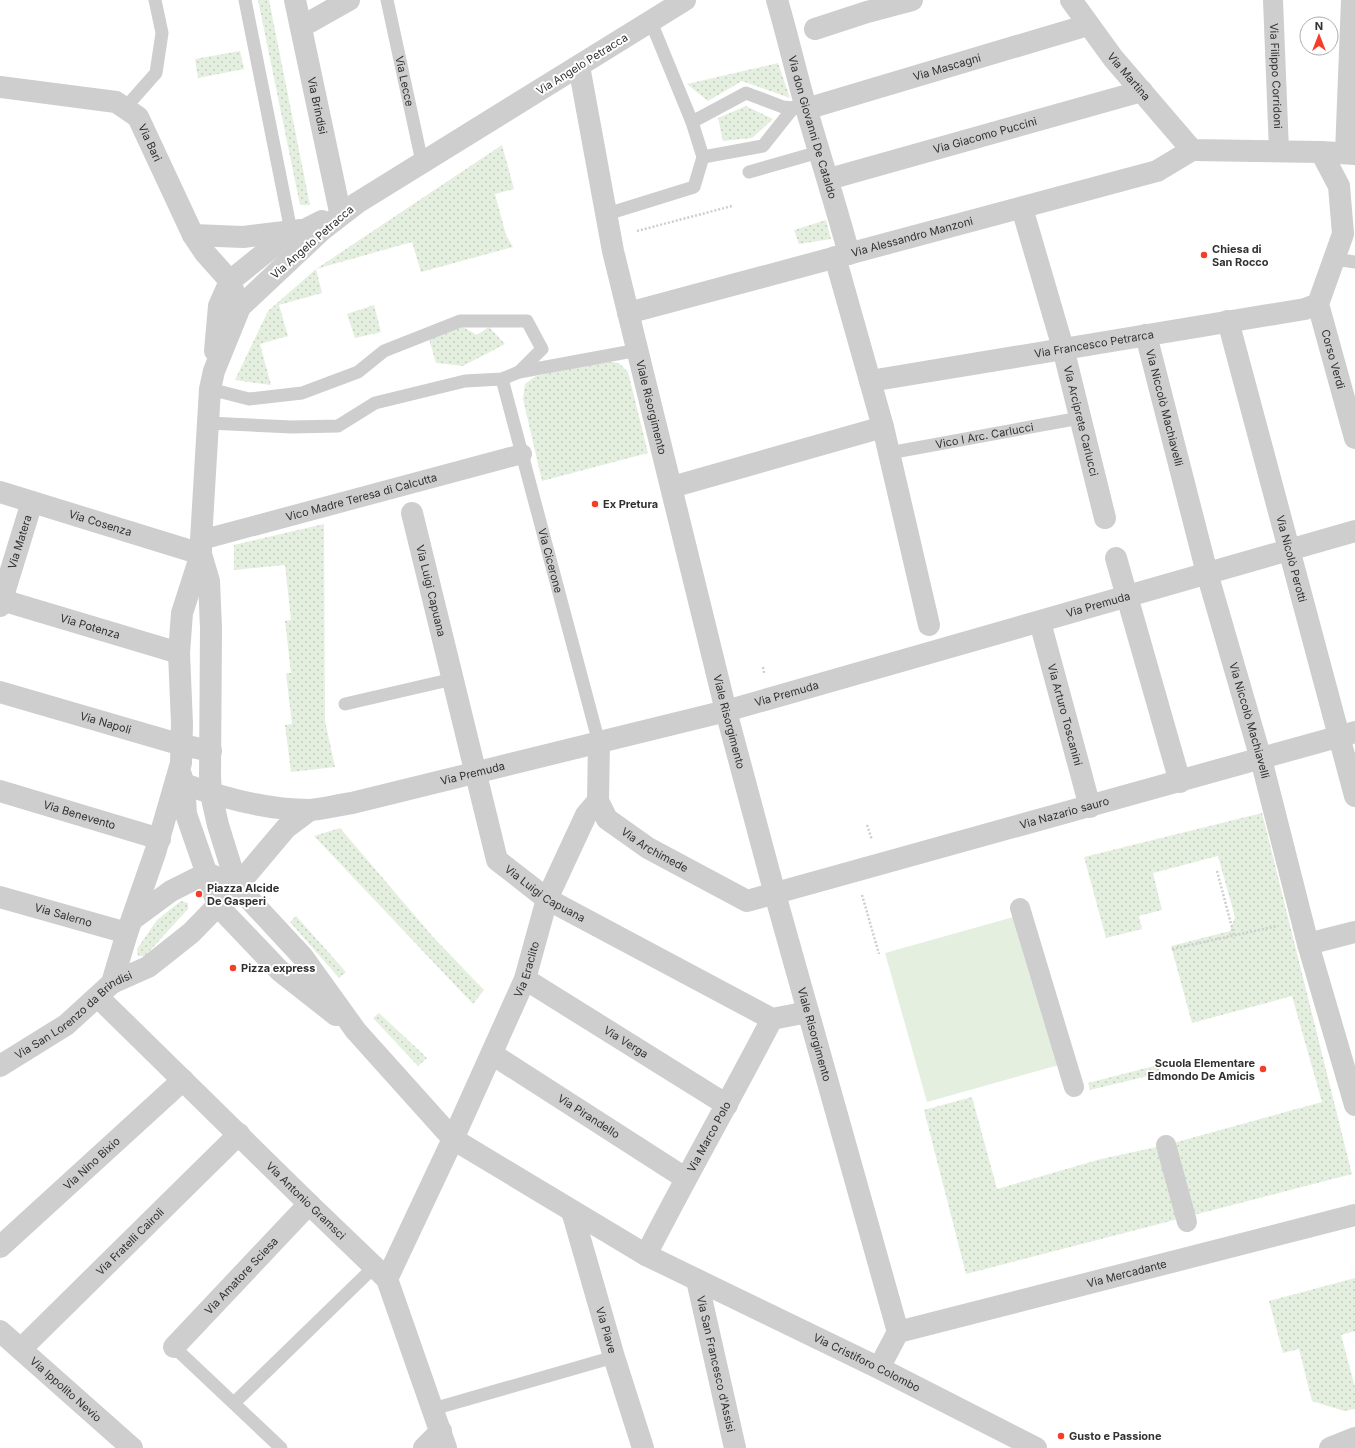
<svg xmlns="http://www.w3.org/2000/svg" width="1355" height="1448" font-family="Inter,sans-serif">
	<defs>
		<pattern id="park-dots" width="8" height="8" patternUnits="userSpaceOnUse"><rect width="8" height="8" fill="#e4efdf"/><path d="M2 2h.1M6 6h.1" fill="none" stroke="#c4cdc0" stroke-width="1.8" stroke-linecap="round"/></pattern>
	</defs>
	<rect width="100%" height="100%" fill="#fff"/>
	<path fill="#e4efdf" d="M1017,916L1059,1065L927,1102L885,953Z"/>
	<path fill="url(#park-dots)" d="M258,0H269L310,205H300Z
		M240,51L244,69L198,78L195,59Z
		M778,63L790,98L742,81L708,101L687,84Z
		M746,106L773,119L752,138L723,141L718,118Z
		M502,145L514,189L495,194L506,235L513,247L421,272L412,242L316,269L322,293L279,305L288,336L260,344L271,385L235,380L268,311L316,269Z
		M826,220L831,239L799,244L794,230Z
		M374,305L381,332L355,338L347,314Z
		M461,326L477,335L489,327L505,344L463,366L436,363L429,339Z
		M606,361L619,363L628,372L648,453L542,481L523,399L525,384L536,376Z
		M324,524L325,721L335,767L291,772L285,725L292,724L286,673H291L285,621L291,620L285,565L234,570V545Z
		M1262,813L1352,1174L966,1274L924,1110L972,1097L997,1189L1101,1159L1166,1145L1322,1102L1292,996L1192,1023L1171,946L1230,931L1235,917L1218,856L1153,873L1162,910L1139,916L1142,929L1106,938L1084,857Z
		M340,828L433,937L484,990L473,1004L314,836Z
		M181,901L188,903V909L145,956H138L137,949L157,920Z
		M296,916L346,972L339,978L290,922Z
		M379,1013L427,1058L418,1066L373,1018Z
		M1158,1065L1160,1073L1090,1090L1088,1083Z
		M1355,1278V1331L1341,1335L1355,1387V1409L1344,1411L1312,1401L1299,1349L1283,1353L1269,1301Z"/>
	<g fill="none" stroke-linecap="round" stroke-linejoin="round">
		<path stroke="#cecece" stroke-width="2.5" stroke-dasharray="2 2" stroke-linecap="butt" d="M637,231L732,206
			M763,667L764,673
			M867,825L872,840
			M1217,871L1234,935
			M862,895L879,954
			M1172,949L1277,926"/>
		<g stroke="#cecece" stroke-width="13">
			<path d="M245,0L291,231"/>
			<path id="s1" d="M387,0L422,162"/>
			<path d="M125,108L156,73L162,33L155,0"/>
			<path d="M692,122L746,93L783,107L806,109"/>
			<path d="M703,157L763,146L794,107"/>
			<path d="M749,172L819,152"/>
			<path d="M607,214L694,187L703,157L692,122L651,22"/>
			<path d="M1335,259L1355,262"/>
			<path d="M519,372L638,350"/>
			<path id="s2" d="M502,379L599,743"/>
			<path d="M209,423L292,427L338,426L375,403L465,381L502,379L519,372L542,349L527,321H460L384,351L358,372L302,393L249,399L210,389"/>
			<path id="s3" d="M889,453L1080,418"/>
			<path d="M345,704L453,679"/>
			<path d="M174,1347L281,1448"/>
			<path d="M234,1403L375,1266"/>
			<path d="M433,1409L614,1357"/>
		</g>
		<g stroke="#cecece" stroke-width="20">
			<path id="s4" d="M1273,0L1279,151"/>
			<path d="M1345,153L1351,0"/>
			<path id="s5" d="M201,540L522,454"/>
			<path d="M1020,908L1074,1087"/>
			<path d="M1166,1145L1187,1222"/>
		</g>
		<g stroke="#cecece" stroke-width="22">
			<path id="s6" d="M295,0L340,212"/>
			<path id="s7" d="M777,0C788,37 796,74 807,111C821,159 836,206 849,254"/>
			<path d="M301,27L349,0"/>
			<path d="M815,29L867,12L912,0"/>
			<path id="s8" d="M579,66L613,251L726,711L775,894L898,1332L879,1368"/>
			<path id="s9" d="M0,87L116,102L138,117L193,235L205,253L230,281L236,298"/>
			<path id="s10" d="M806,109L1088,25"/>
			<path d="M1321,152L1355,154"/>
			<path id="s11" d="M829,179L1142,91"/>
			<path id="s12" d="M1022,208L1063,348L1105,518"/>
			<path d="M193,235L243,237L301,230"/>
			<path d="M835,257L883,427L929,625"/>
			<path id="s13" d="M628,313L1157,171L1192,150"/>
			<path id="s14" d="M1228,321L1355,796"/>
			<path id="s15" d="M1146,335L1207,573L1261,759L1308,944L1355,1105"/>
			<path id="s16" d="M870,381L1305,309L1318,304"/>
			<path d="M672,487L883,427"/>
			<path id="s17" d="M0,492L201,554"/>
			<path id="s18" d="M412,513L497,860L547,899L772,1019L808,1012"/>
			<path d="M1116,558L1180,782"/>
			<path id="s19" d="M2,600L179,653"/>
			<path id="s20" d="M0,606L32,502"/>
			<path id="s21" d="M1040,622L1090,807"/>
			<path id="s22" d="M0,692L182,745L211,751"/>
			<path id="s23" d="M599,743L598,801L607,819L648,848L747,901L1355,732"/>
			<path id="s24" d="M184,784C223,798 268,810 310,810C323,809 338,805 352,803L726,711L1355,531"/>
			<path id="s25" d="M0,791L160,839"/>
			<path id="s26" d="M0,897L127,933"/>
			<path d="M133,919L171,891L207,873L237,886L286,828L310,810"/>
			<path d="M1308,944L1355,932"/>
			<path id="s27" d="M525,979L727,1105"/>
			<path id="s28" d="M98,997L309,1204L387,1279L446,1448"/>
			<path id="s29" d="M492,1054L685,1178"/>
			<path id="s30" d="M572,1211L614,1357L643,1448"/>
			<path id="s31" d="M0,1247L183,1080"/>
			<path id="s32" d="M646,1255C687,1175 731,1098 772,1019"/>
			<path id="s33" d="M387,1279L453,1139L525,979L547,899L586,815L598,801"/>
			<path id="s34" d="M697,1280L735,1448"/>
			<path id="s35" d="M0,1331L132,1448"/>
			<path id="s36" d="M898,1332L1355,1215"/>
			<path id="s37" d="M174,1347L309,1204"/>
			<path id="s38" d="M21,1349L239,1134"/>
			<path d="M424,1448L441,1431"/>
		</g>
		<g stroke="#cecece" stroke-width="22">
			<path id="s39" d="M685,0L357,203L322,230L240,307L214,371L210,389L201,540V554L209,581L211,628L210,776L211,794L218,825L237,886L302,956L356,1031L453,1139L646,1255L879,1368L1036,1448"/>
			<path id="s40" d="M1071,0L1113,58L1192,150L1321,152L1339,186L1343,234L1318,304L1355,438"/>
			<path d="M215,351L219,306L230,281L276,244L322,221"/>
			<path d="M181,775L184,784L186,814L218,906L280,971L336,1015"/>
			<path d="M112,983L127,933L155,853L181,763L182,724L179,653L182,613L201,554"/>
			<path id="s41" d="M0,1066L66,1025L112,983L148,967L191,933L228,895"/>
			<path d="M1330,1448L1355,1438"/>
		</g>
	</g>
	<g fill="#f53d27" stroke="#fff" stroke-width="1.5">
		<circle cx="1204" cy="255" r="4"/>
		<circle cx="595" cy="504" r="4"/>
		<circle cx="199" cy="894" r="4"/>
		<circle cx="233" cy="968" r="4"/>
		<circle cx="1263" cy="1069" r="4"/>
		<circle cx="1061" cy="1436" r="4"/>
	</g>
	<g text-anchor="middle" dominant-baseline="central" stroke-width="4" stroke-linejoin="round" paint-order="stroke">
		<g font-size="11" fill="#313131" stroke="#fff">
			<text transform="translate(582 64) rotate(-32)">Via Angelo Petracca</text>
			<text stroke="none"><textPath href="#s10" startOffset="147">Via Mascagni</textPath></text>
			<text stroke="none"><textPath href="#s40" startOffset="96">Via Martina</textPath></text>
			<text stroke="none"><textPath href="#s4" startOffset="76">Via Filippo Corridoni</textPath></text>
			<text stroke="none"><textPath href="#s1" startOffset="83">Via Lecce</textPath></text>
			<text stroke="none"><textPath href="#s6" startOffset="108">Via Brindisi</textPath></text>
			<text stroke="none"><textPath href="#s7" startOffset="132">Via don Giovanni De Cataldo</textPath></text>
			<text stroke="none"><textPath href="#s11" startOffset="162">Via Giacomo Puccini</textPath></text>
			<text stroke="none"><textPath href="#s9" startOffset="172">Via Bari</textPath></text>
			<text stroke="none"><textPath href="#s13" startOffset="294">Via Alessandro Manzoni</textPath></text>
			<text transform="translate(312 242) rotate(-41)">Via Angelo Petracca</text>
			<text stroke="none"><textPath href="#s16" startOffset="227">Via Francesco Petrarca</textPath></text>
			<text stroke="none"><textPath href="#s40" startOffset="540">Corso Verdi</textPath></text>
			<text stroke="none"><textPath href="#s8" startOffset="349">Viale Risorgimento</textPath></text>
			<text stroke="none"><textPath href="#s15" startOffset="75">Via Niccolò Machiavelli</textPath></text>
			<text stroke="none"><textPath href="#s12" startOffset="221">Via Arciprete Carlucci</textPath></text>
			<text stroke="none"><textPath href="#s3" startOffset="97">Vico I Arc. Carlucci</textPath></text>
			<text stroke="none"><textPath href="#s5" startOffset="166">Vico Madre Teresa di Calcutta</textPath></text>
			<text stroke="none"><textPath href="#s17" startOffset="105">Via Cosenza</textPath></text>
			<text stroke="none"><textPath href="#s20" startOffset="67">Via Matera</textPath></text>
			<text stroke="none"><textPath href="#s14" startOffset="246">Via Nicolò Perotti</textPath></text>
			<text stroke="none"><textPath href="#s2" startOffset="188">Via Cicerone</textPath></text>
			<text stroke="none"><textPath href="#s18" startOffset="80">Via Luigi Capuana</textPath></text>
			<text stroke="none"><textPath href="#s24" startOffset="944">Via Premuda</textPath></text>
			<text stroke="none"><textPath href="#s19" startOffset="92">Via Potenza</textPath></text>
			<text stroke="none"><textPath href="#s24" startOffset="620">Via Premuda</textPath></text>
			<text stroke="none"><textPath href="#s21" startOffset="96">Via Arturo Toscanini</textPath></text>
			<text stroke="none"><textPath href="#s15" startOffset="399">Via Niccolò Machiavelli</textPath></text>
			<text stroke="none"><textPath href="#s8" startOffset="673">Viale Risorgimento</textPath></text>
			<text stroke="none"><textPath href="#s22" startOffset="110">Via Napoli</textPath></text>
			<text stroke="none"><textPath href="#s24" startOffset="296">Via Premuda</textPath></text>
			<text stroke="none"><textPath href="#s23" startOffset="570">Via Nazario sauro</textPath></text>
			<text stroke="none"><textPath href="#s25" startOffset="83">Via Benevento</textPath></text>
			<text stroke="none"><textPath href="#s23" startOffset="135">Via Archimede</textPath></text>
			<text stroke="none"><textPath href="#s18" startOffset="416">Via Luigi Capuana</textPath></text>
			<text stroke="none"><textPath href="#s26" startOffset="66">Via Salerno</textPath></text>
			<text stroke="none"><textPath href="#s33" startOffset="340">Via Eraclito</textPath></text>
			<text stroke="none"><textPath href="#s41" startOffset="90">Via San Lorenzo da Brindisi</textPath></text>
			<text stroke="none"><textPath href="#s8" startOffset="997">Viale Risorgimento</textPath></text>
			<text stroke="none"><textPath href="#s27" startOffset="119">Via Verga</textPath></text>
			<text stroke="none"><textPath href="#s29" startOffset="115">Via Pirandello</textPath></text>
			<text stroke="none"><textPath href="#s32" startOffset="134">Via Marco Polo</textPath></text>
			<text stroke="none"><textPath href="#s31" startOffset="124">Via Nino Bixio</textPath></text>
			<text stroke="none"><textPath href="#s28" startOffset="291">Via Antonio Gramsci</textPath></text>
			<text stroke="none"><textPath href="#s38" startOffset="153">Via Fratelli Cairoli</textPath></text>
			<text stroke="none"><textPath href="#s36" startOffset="236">Via Mercadante</textPath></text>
			<text stroke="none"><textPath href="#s37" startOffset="98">Via Amatore Sciesa</textPath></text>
			<text stroke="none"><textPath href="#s30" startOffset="124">Via Piave</textPath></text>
			<text stroke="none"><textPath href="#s39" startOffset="1936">Via Cristiforo Colombo</textPath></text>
			<text stroke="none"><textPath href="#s34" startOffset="86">Via San Francesco d'Assisi</textPath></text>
			<text stroke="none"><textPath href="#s35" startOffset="88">Via Ippolito Nevio</textPath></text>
		</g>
		<g font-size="11" font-weight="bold" fill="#313131" stroke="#fff" text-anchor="start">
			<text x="1212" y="249">Chiesa di<tspan x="1212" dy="13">San Rocco</tspan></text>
			<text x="603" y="504">Ex Pretura</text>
			<text x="207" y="888">Piazza Alcide<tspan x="207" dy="13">De Gasperi</tspan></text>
			<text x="241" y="968">Pizza express</text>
			<text x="1255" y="1063" text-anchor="end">Scuola Elementare<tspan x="1255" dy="13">Edmondo De Amicis</tspan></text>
			<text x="1069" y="1436">Gusto e Passione</text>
		</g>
	</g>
	<g transform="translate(1319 36)"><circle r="19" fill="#ffffff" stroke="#adadad"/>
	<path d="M0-3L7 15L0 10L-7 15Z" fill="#f53d27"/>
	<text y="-6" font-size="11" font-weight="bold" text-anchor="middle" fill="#313131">N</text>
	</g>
</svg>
